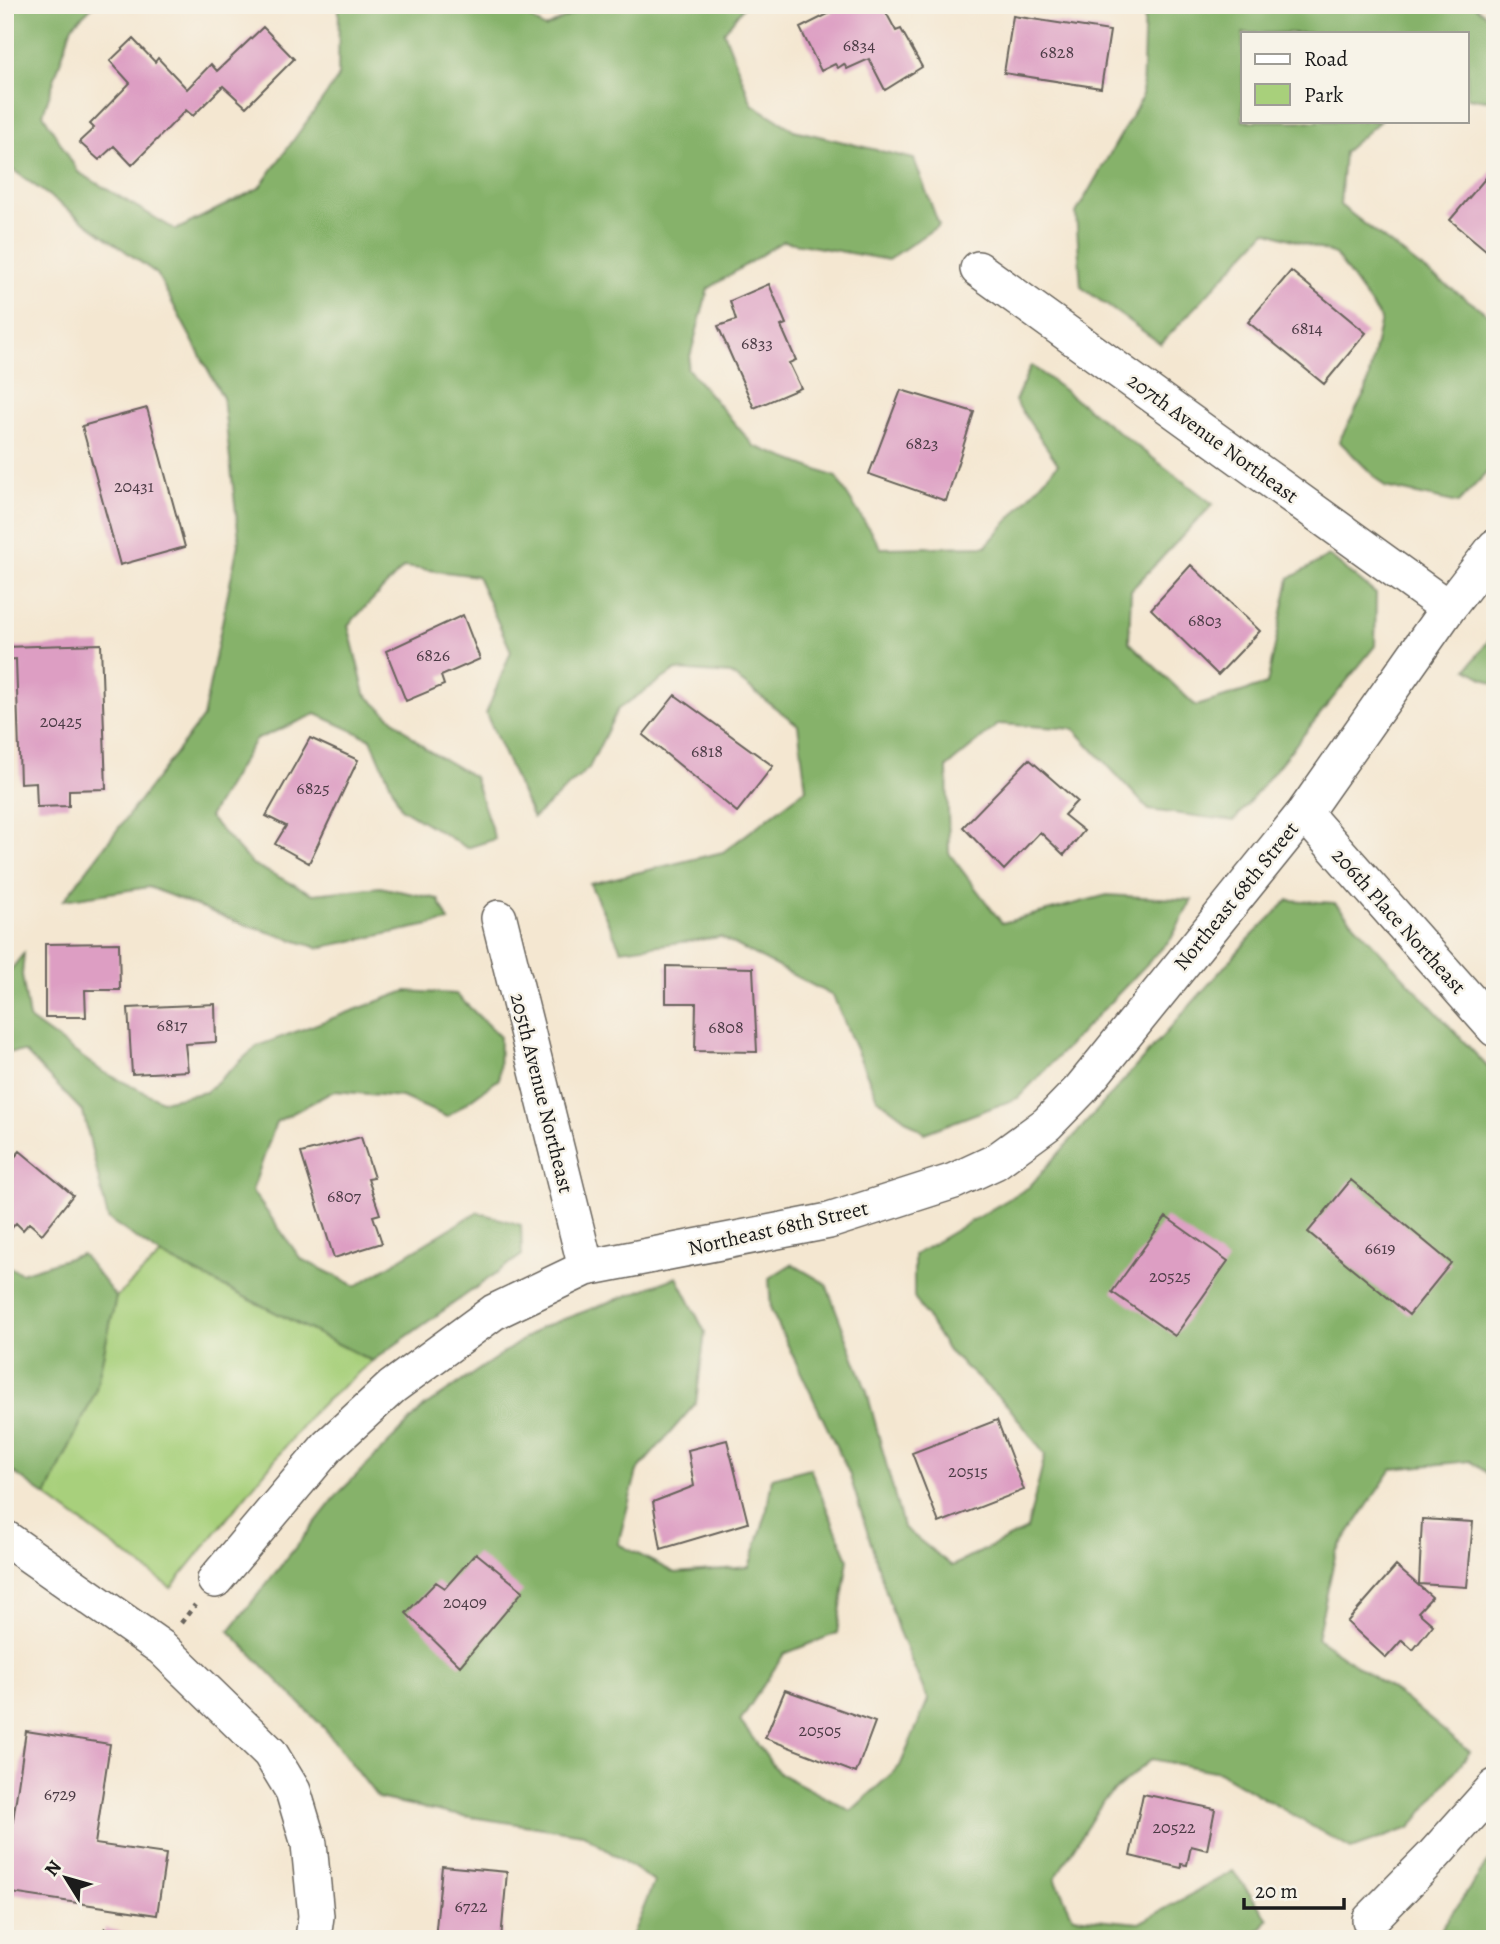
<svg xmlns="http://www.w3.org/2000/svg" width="1500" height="1944" font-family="Alegreya,serif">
	<rect width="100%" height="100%" fill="#f7f3e8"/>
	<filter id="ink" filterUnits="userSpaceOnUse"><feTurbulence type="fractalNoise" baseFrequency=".0143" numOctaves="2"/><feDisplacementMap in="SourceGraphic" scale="14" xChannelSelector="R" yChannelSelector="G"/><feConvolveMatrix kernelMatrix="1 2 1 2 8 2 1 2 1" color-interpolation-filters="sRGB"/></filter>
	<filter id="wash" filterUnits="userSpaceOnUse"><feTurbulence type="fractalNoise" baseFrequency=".00686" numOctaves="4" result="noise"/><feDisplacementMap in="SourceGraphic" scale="28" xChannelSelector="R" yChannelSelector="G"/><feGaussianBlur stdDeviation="1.57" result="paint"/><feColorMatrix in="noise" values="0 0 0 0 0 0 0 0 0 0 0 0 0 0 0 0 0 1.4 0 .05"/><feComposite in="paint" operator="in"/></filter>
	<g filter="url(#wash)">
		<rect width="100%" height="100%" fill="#f4e7d1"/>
		<path fill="#a8d07b" stroke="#62764c" stroke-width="2" d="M161,1255L372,1361L314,1411L171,1588L46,1496L95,1393L116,1297Z"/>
		<path fill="#86b26b" stroke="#516744" stroke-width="2" d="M5,5H94L72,26L43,114L78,172L176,230L259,188L338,78L339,5H512L545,28L590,5H745L724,32L752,104L794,130L914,159L939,225L888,260L783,241L708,289L687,368L754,446L836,477L881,548L986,546L1058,464L1015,401L1031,365L1213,504L1131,590L1129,642L1196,706L1267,684L1289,579L1329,556L1376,594L1375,646L1234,821L1149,810L1074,729L999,724L947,767L949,853L1002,923L1107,895L1192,900L1171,939L1018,1098L924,1133L877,1098L833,996L721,937L621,950L590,884L723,852L806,789L798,725L731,674L676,670L618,709L589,768L533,818L486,714L511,651L477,576L404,567L348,625L365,694L426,749L474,777L495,839L467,848L401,808L371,739L316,714L255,740L209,817L252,864L313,894L380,887L438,899L449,921L318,948L237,922L149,887L64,900L203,717L239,539L223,398L157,274L5,164Z
			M1145,5H1473L1495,22V105L1489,100L1467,98V33H1243V121H1380L1344,152L1340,205L1419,266L1495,319V464L1458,503L1385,487L1339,441L1366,391L1381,319L1335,254L1266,231L1161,344L1081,287L1076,213L1142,98Z
			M1495,632V685L1467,669Z
			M1288,900L1335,903L1495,1075V1479L1470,1461L1392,1469L1336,1552L1317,1638L1404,1698L1470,1752L1410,1828L1351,1849L1219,1772L1151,1759L1103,1801L1055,1878L1073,1917L1139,1923L1233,1871L1268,1919L1253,1939H631L654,1882L583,1834L451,1814L378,1798L324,1728L229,1631L338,1494L424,1407L540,1328L677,1277L705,1332L696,1403L637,1471L618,1544L675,1573L749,1567L766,1515L772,1478L810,1468L848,1559L837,1633L784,1654L740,1721L779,1773L851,1811L900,1766L928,1700L898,1630L849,1473L771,1310L769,1278L792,1264L826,1284L867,1392L903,1527L952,1566L1027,1529L1045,1455L1008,1406L948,1351L914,1297V1255L1029,1187L1249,939Z
			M24,953L22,975L29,1019L103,1072L162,1101L206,1092L257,1046L406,991L456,994L500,1037L499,1079L447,1117L402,1097L334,1091L276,1122L252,1191L301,1259L356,1286L477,1212L521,1225L522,1255L372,1361L161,1255L108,1219L83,1112L25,1052H5V977Z
			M82,1254L116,1297L95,1393L46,1496L5,1466V1265L21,1273Z
			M1495,1852V1939H1434Z"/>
		<g id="blocks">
			<path fill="#dd9ec3" d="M846,5H882L896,31L901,29L922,67L885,90L869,59L847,69L844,64L838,68L835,64L821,71L800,28Z
				M1013,16L1110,31L1101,88L1004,73Z
				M263,27L294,59L246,107L223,86L193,116L186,110L132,165L114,146L99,160L79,142L94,128L90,124L130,83L110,61L133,39L155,62L158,58L187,89L211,64L217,71Z
				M1495,167V254L1493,256L1450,220Z
				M1291,271L1366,333L1324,384L1248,322Z
				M769,284L786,324L781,326L796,360L789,363L801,388L754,408L718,326L736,320L730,301Z
				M901,390L974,412L946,501L869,474Z
				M147,408L185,547L120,565L82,426Z
				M1191,565L1260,631L1218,675L1151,609Z
				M463,615L480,659L441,676L444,685L406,701L386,651Z
				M101,644L106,789L69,790V806L37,807L36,782L20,783L16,659L5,660V647Z
				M675,695L773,766L737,812L643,735Z
				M310,738L358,760L309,863L275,844L286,826L266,816Z
				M1029,759L1077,801L1064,815L1084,831L1064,855L1040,832L1004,870L963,827Z
				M119,943L120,990H85L86,1017H45V944Z
				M666,966L753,968L757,1052L695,1051L696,1003H666Z
				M215,1004L216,1042L185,1044L188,1071L132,1074L128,1008Z
				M361,1137L374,1178L368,1179L380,1214L373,1216L382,1243L334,1258L301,1153Z
				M20,1151L73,1195L42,1234L29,1223L23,1230L16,1223L5,1236V1168Z
				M1351,1180L1451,1263L1409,1315L1308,1232Z
				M1166,1217L1228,1261L1175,1336L1112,1292Z
				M997,1420L1024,1490L939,1523L912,1453Z
				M727,1440L748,1523L661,1549L653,1502L694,1486L688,1450Z
				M1422,1519L1473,1522L1467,1587L1419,1584Z
				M476,1553L523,1591L460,1666L406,1613L436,1582L445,1588Z
				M1396,1566L1432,1597L1418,1612L1433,1625L1413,1650L1402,1640L1386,1658L1347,1622Z
				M785,1690L875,1722L856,1773L765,1738Z
				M26,1731L110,1744L95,1844L166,1854L157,1915L5,1892V1875Z
				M1143,1794L1215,1809L1207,1850L1191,1846L1187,1865L1181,1864V1868L1130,1856Z
				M442,1866L507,1872L501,1939H435Z
				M105,1928L150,1938V1939H103Z"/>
		</g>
	</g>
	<g filter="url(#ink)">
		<use href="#blocks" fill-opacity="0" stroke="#68635b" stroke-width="2"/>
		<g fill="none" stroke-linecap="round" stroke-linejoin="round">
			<g stroke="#68635b" stroke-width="38">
				<path id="minor" d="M978,269L1448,608
					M1304,813L1495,1029
					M499,918L586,1268
					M5,1538L162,1648L270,1753L293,1791L309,1844L316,1916L313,1939
					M215,1580L328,1446L392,1387L494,1312L586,1268L829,1221L954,1181L995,1162L1047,1124L1081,1089L1304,813L1448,608L1495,547
					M1370,1920L1434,1855L1495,1787"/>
			</g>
			<path stroke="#68635b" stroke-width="4.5" stroke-dasharray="5 5" stroke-linecap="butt" d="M181,1623L195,1605"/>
			<use href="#minor" stroke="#fff" stroke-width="35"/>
		</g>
	</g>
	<g text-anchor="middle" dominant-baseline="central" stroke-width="5" stroke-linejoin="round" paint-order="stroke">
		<g font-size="18" fill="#4c3c46">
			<text x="859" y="45">6834</text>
			<text x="1057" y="52">6828</text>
			<text x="1307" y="328">6814</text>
			<text x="757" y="343">6833</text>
			<text x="922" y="443">6823</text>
			<text x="134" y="486">20431</text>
			<text x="1205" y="620">6803</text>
			<text x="433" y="655">6826</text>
			<text x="61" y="721">20425</text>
			<text x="707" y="751">6818</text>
			<text x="313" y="788">6825</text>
			<text x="172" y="1025">6817</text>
			<text x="726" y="1027">6808</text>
			<text x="344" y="1196">6807</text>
			<text x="1380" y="1248">6619</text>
			<text x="1170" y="1276">20525</text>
			<text x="968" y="1471">20515</text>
			<text x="465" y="1602">20409</text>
			<text x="820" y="1730">20505</text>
			<text x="60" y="1794">6729</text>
			<text x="1174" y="1827">20522</text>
			<text x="471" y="1906">6722</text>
		</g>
		<g font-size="21" fill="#1c1c1c" stroke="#f7f3e8">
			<text transform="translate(1213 438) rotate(36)">207th Avenue Northeast</text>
			<text transform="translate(1236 896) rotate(-51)">Northeast 68th Street</text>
			<text transform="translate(1399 921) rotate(48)">206th Place Northeast</text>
			<text transform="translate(542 1093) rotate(76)">205th Avenue Northeast</text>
			<text transform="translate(778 1228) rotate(-13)">Northeast 68th Street</text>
		</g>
	</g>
	<rect width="1500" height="1944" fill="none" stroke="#f7f3e8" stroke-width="28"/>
	<rect x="1241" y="32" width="228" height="91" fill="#f7f3e8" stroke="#9f9d96" stroke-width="2"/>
	<rect x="1255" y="54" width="35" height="10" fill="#ffffff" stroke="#9f9d96" stroke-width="2"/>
	<text x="1304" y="66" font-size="21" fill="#1c1c1c">Road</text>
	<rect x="1255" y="84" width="35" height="21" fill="#a8d07b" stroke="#9f9d96" stroke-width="2"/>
	<text x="1304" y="102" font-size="21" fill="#1c1c1c">Park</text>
	<g transform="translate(66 1878) rotate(307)" stroke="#f7f3e8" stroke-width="5" paint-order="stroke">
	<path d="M0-5L12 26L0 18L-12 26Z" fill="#1c1c1c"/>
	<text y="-10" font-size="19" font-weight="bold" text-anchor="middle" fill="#1c1c1c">N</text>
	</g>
	<path d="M1244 1898v10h100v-10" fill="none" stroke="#1c1c1c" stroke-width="3.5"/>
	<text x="1255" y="1898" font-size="21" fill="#1c1c1c" stroke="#f7f3e8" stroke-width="5" paint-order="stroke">20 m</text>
</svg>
